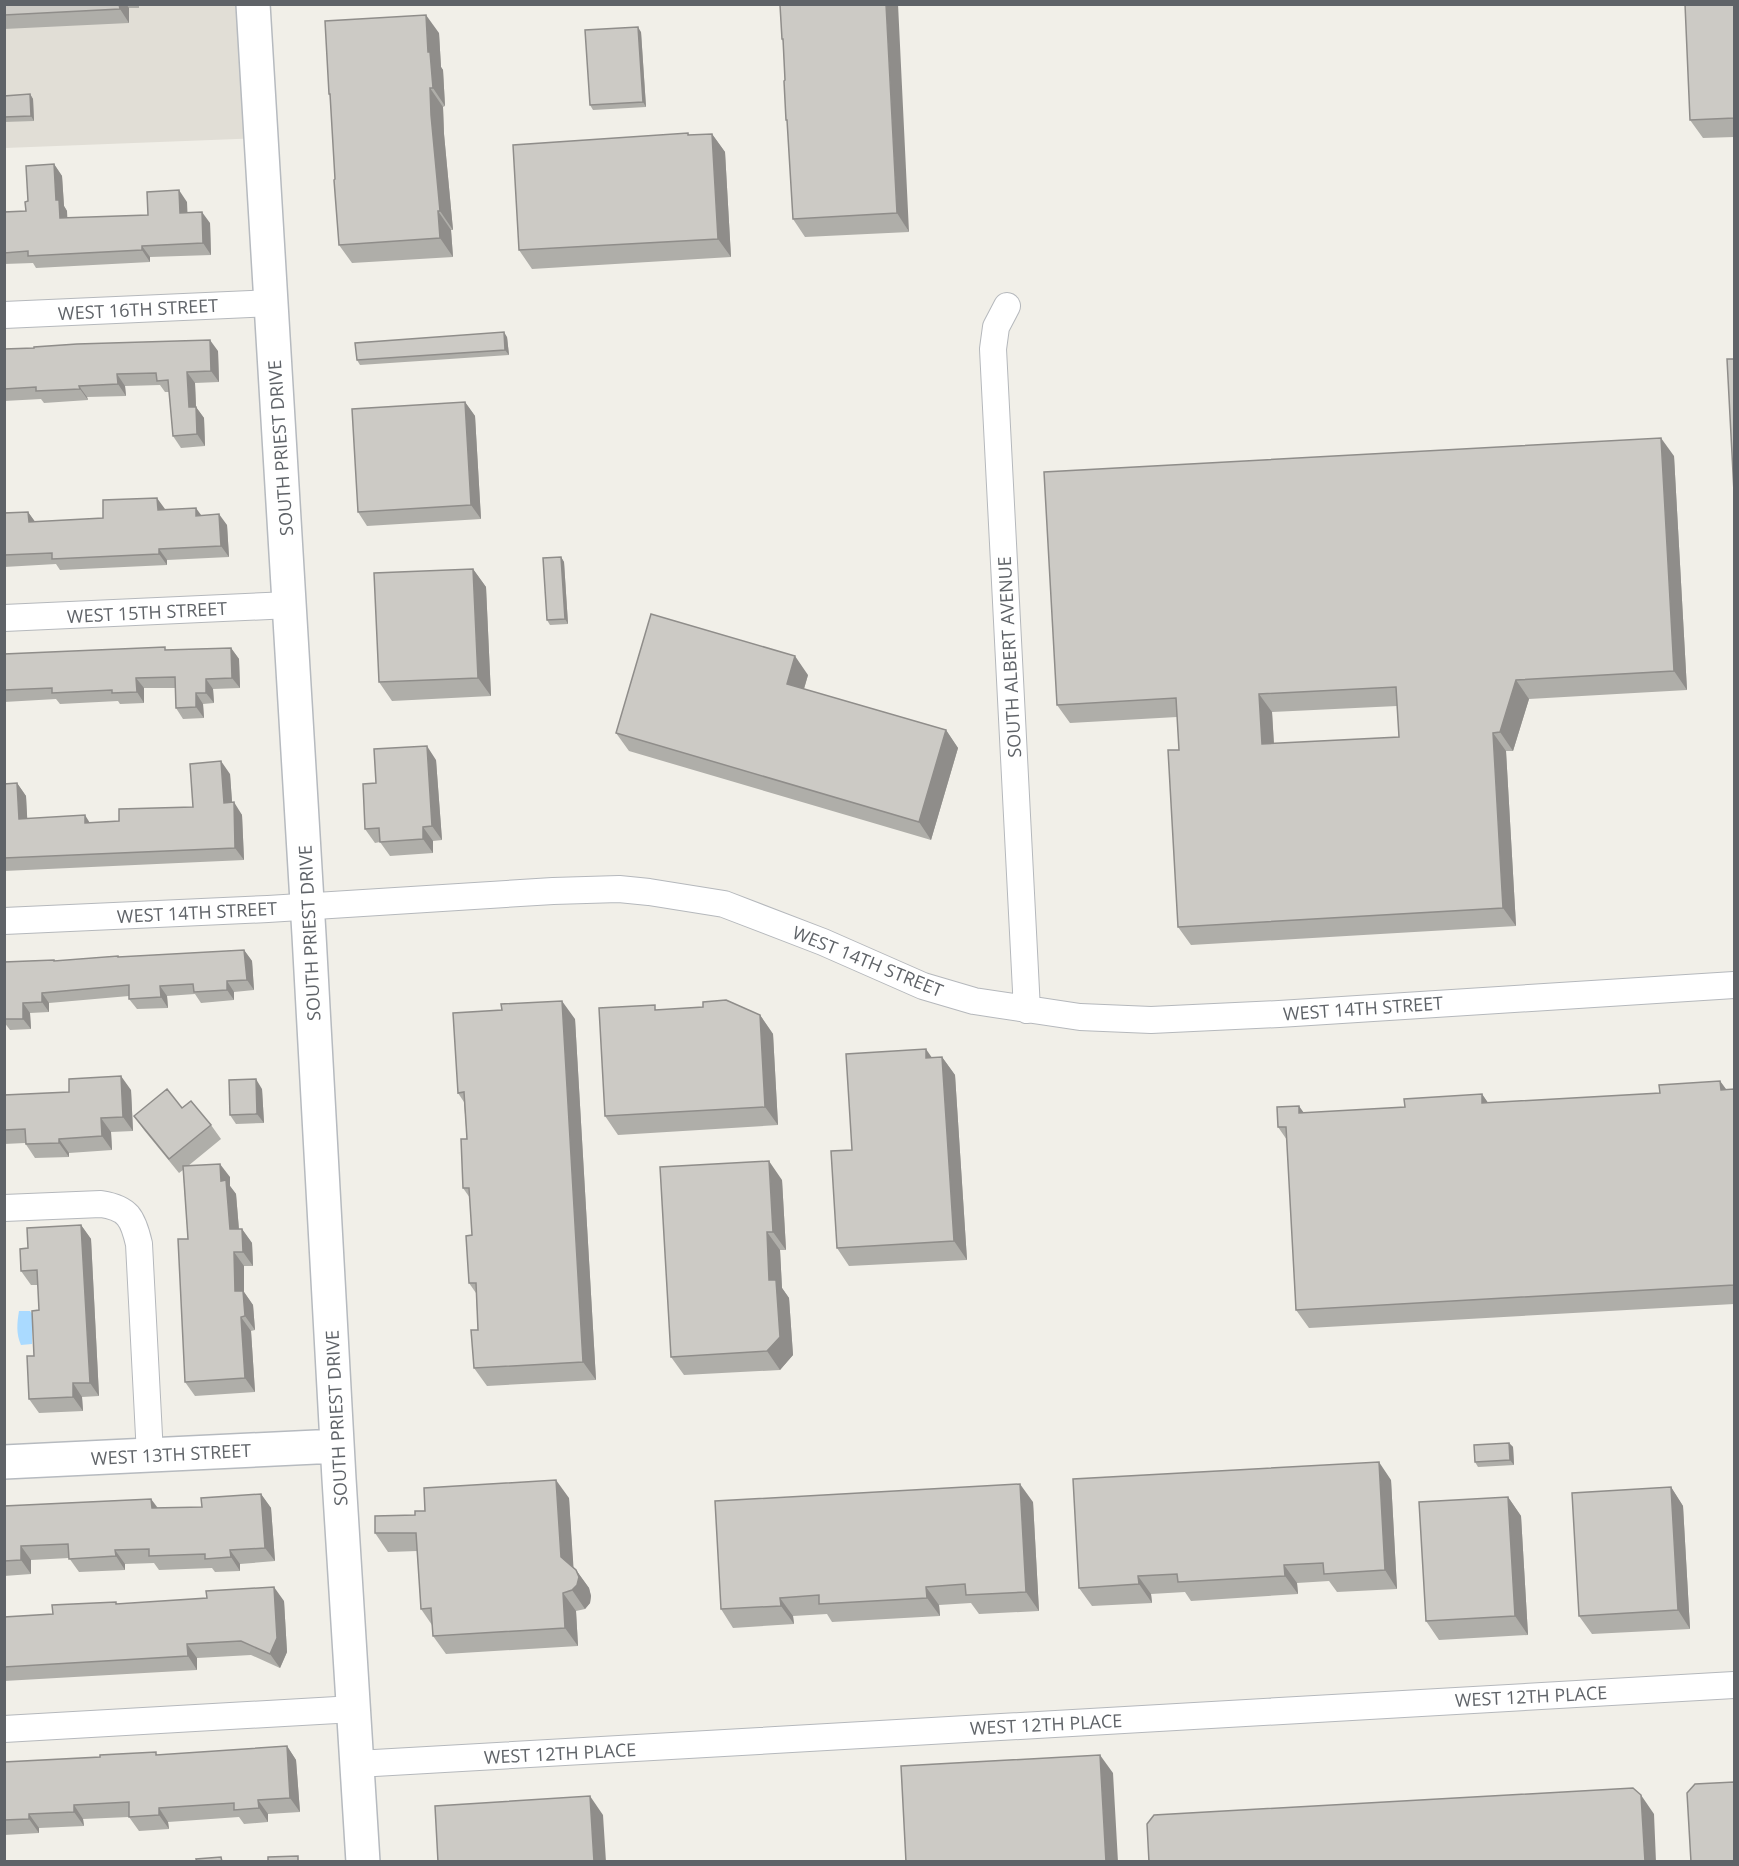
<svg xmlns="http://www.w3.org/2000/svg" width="1739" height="1866" font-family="'Open Sans',sans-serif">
	<rect width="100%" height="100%" fill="#f1efe8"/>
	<path fill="#e1ded6" d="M4,5H253L262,138L5,148Z"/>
	<path fill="#aadaff" d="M19,1311H30L36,1319L32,1323V1344L21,1345C16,1334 17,1323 19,1311Z"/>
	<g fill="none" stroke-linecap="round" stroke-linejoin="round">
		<g stroke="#b5b8bc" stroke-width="28">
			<path id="street" d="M1007,306L996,327L993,349L1027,1010
				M4,315L271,303
				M4,618L290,605
				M4,921L268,909L553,891L619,889L649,892L724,904L823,942L923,986L974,1001L1080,1017L1151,1020L1279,1014L1734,985
				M4,1208L101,1204C128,1208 133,1218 139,1244L150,1455
				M4,1729L354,1709
				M357,1764L1734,1685"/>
		</g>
		<g stroke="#b6babf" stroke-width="36">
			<path id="secondary" d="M253,4L309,935L339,1479L363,1862
				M4,1462L337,1446"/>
		</g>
		<use href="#street" stroke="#fff" stroke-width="26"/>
		<use href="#secondary" stroke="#fff" stroke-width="33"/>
	</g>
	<path fill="#afaea9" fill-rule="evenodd" d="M4,4H139V8H129V23L4,29Z
		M1734,4V137L1703,138L1690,120Z
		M780,5L909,232L805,237L793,219L788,122L786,120L785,80L783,41L782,39Z
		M641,32L646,107L593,110L590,105Z
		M439,33L441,67L443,70L445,106L443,107L444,134L453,230H451L453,257L352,263L339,245L331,97L329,94Z
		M30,94L33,99L34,121L4,122V96Z
		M688,133L689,135L712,134L725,152L731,257L532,269L519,250Z
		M54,164L62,176L64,206L67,211V218L148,215L187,202V213L210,223L211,255L150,257V262L36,268L33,263L4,264V212L26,211L28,201Z
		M507,337L509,355L360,365L357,360Z
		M4,349L218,351L219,382L195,383L196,407L204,418L205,446L181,448L173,436L169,392H165L160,385L125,386L126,396L87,397L88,400L44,403L41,399L4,401Z
		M465,402L475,416L481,519L367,526L358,512Z
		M1674,456L1687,690L1529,699L1513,751H1506L1516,926L1191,945L1178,927L1179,750L1177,717L1070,723L1057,705ZM1397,706L1399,737L1274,744L1272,712Z
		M165,509V510L201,516L227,525L229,557L167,560V565L60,570L56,564L4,567V513L28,512L35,522L103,518Z
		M561,557L564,562L568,624L550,625L547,620Z
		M473,569L486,587L491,696L392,701L379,682Z
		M231,648L239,659L240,688L213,689L214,703L203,704L204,718L183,719L176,708L175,688H144V703L120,704L118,701L60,704L56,699L4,702V654Z
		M808,675L804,689L946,730L958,748L931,840L629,751L616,733Z
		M436,760L442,840L433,841V853L390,856L380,842L375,843L365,829L376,783Z
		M230,774L232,802L242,815L244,860L4,871V784L17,783L26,796L27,819L90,823L119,821L193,807Z
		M244,950L252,961L254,990L234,992V1000L201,1003L195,994L167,996L168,1008L137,1009L129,999V996L49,1003V1012L30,1013L31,1029L10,1030L4,1022V962L54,960L55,961L118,956L119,957Z
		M760,1015L773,1034L778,1125L618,1135L605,1116Z
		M575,1019L596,1380L487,1386L474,1368L478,1330L476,1293L469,1283L472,1235L470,1198L463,1188L467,1139L464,1102L458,1093Z
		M932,1057H942L955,1075L967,1260L849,1266L837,1248L852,1150Z
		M1720,1081L1726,1089H1734V1304L1309,1328L1296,1310L1287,1140L1278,1127L1304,1113L1405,1107L1482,1094L1488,1103L1660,1093Z
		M262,1089L264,1123L236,1124L230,1115Z
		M131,1090L133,1131L111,1132L112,1150L69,1153V1157L35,1158L25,1143L4,1144V1095Z
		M182,1108L211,1125L221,1139L188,1166L230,1177V1186L236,1194L239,1229H242L252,1243L253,1266H244V1292L253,1305L255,1330L251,1331L255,1392L195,1396L185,1382L188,1239L183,1170L179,1173L144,1130L134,1116Z
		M782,1180L786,1250H780L782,1288L789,1298L793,1355L780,1370L684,1375L671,1357Z
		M81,1225L91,1239L99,1396L82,1397L83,1411L39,1413L29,1399L39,1310L38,1285H31L21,1271L28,1248Z
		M1509,1443L1513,1447L1514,1465L1478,1467L1475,1462Z
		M1391,1480L1397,1589L1337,1592L1329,1581L1297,1583L1298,1594L1191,1601L1185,1592L1151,1594L1152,1603L1092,1606L1079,1588Z
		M1671,1487L1683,1506L1690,1629L1592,1634L1579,1616Z
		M261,1494L271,1508L275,1561L240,1564V1571L215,1572L212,1568L159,1570L154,1563L125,1564V1570L79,1572L69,1558L31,1560V1574L4,1576V1506L151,1499L158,1508L202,1507Z
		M1508,1497L1521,1516L1528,1635L1439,1640L1426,1621Z
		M569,1498L573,1567L576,1570L589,1588L591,1596L590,1603L585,1609L576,1611L578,1646L446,1654L433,1636L432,1625L421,1609L417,1551L388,1552L375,1533L415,1515Z
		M1033,1502L1039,1611L979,1614L971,1603L939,1605L940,1616L832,1622L827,1614L793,1616L794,1624L733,1628L721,1609Z
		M284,1601L287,1652L280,1668L251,1655L197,1658V1670L4,1681V1617L53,1614L118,1604Z
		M287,1746L296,1760L300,1812L268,1814V1822L244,1824L239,1817L168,1822L169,1829L139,1831L129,1817L83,1819L84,1826L39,1828V1833L4,1835V1762L158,1755Z"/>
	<path fill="#8f8d8a" d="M119,4H126L129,8V23L120,9Z
		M886,4H898L909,232L897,213Z
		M426,15L439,33L441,67L443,70L445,106L433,88L428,52Z
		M638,27L641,32L646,107L643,102Z
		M430,88L443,107L444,134L453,230L440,211L431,115Z
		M30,94L33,99L34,121L31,116Z
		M712,134L725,152L731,257L718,239Z
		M54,164L62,176L64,206L67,211L68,230L60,218L56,200Z
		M179,190L187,202L188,224L180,213Z
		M438,211L451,230L453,257L440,238Z
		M202,212L210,223L211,255L203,243Z
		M142,246L150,257V262L142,250Z
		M504,332L507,337L509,355L505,350Z
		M210,340L218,351L219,382L211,371Z
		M187,372L195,383L196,407L204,418L205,446L197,434L189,407Z
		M117,374L125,386L126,396L118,384Z
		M79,386L87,397L88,400L80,389Z
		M465,402L475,416L481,519L471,505Z
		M1661,438L1674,456L1687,690L1674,671Z
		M157,498L165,509V521L158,510Z
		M196,508L204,519L196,516Z
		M28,512L36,523L29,522Z
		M219,514L227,525L229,557L221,546Z
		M159,549L167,560V565L159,554Z
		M561,557L564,562L568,624L565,619Z
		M473,569L486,587L491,696L478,678Z
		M231,648L239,659L240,688L232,678Z
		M795,656L808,675L800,702L787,684Z
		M136,678L144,688V703L137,692Z
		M206,679L213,689L214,703L206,693Z
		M1516,680L1529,699L1513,751L1500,732Z
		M196,693L203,704L204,718L196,707Z
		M1259,694L1272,712L1275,763L1262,744Z
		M946,730L958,748L931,840L919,822Z
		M1493,733L1506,751L1516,926L1503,908Z
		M427,746L436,760L442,840L432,826Z
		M221,761L230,774L233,815L224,803Z
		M17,783L26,796L28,832L19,819Z
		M234,802L242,815L244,860L235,848Z
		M85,815L93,828L85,823Z
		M423,827L433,841V853L423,839Z
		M244,950L252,961L254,990L247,980Z
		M227,981L234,992V1000L227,990Z
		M160,986L167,996L168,1008L161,997Z
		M42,993L49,1003V1012L42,1002Z
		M562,1001L575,1019L596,1380L583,1362Z
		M23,1003L30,1013L31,1029L23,1019Z
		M760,1015L773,1034L778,1125L765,1107Z
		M926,1049L939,1068L926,1058Z
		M942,1057L955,1075L967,1260L954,1241Z
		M121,1076L131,1090L133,1131L123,1117Z
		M256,1079L262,1089L264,1123L257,1114Z
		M1720,1081L1733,1099L1721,1090Z
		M1482,1094L1495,1113L1482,1103Z
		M1299,1106L1312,1124L1299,1113Z
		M101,1118L111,1132L112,1150L102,1136Z
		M59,1139L69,1153V1157L59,1143Z
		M769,1161L782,1180L786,1250L773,1232Z
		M220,1164L230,1177V1186L236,1194L240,1243L230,1229L221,1181Z
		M81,1225L91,1239L99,1396L90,1383Z
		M242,1229L252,1243L253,1266L243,1252Z
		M767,1232L780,1250L782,1288L789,1298L793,1355L780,1370L767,1351L769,1280Z
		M234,1252L244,1266V1292L253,1305L255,1330L245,1316L235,1291Z
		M241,1317L251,1331L255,1392L245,1378Z
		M73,1383L82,1397L83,1411L73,1397Z
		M1509,1443L1513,1447L1514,1465L1510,1460Z
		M1379,1462L1391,1480L1397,1589L1385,1570Z
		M556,1480L569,1498L574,1575L561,1557Z
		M1020,1484L1033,1502L1039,1611L1026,1592Z
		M1671,1487L1683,1506L1690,1629L1678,1610Z
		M261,1494L271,1508L275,1561L265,1548Z
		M1508,1497L1521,1516L1528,1635L1515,1616Z
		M151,1499L161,1513L152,1508Z
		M21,1546L31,1560V1574L21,1560Z
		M115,1550L125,1564V1570L116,1556Z
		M230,1550L240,1564V1571L231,1557Z
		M1284,1565L1297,1583L1298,1594L1285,1576Z
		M576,1570L589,1588L591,1596L590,1603L585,1609L572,1590Z
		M1138,1576L1151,1594L1152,1603L1139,1584Z
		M274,1587L284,1601L287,1652L280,1668L270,1654Z
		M926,1587L939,1605L940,1616L927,1598Z
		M563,1593L576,1611L578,1646L565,1628Z
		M780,1598L793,1616L794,1624L781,1606Z
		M187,1644L197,1658V1670L188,1656Z
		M287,1746L296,1760L300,1812L290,1798Z
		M1100,1755L1113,1773L1118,1862H1106Z
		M1641,1795L1654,1814L1656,1862H1645Z
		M590,1796L603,1815L606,1862H594Z
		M258,1800L268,1814V1822L259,1808Z
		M74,1805L83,1819L84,1826L74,1812Z
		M159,1808L168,1822L169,1829L159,1815Z
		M29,1814L39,1828V1833L29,1819Z"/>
	<path fill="#cccac5" stroke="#8f8d8a" stroke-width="1.5" fill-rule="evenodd" d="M4,4H119L120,9L4,15Z
		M782,4H886L897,213L793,219L787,120H786L784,81L785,80L783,39H782L780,5Z
		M1685,4H1734V118L1690,120Z
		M426,15L428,52H430L433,88H430L431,115L440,211H438L440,238L339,245L334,180L335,179L330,94H329L325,21Z
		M638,27L643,102L590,105L585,30Z
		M30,94L31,116L4,117V96Z
		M688,133V135L712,134L718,239L519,250L513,145Z
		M54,164L56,200H59L60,218L148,215L147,192L179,190L180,213L202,212L203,243L142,246V250L28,256V251L4,253V212L26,211L25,202L28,201L26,166Z
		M504,332L505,350L357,360L355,343Z
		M210,340L211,371L187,372L189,407H196L197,434L173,436L168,380L157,381L156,373L117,374L118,384L79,386L80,389L36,391V387L4,389V349L34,348V347L77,344Z
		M1727,359H1734V492Z
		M465,402L471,505L358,512L352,409Z
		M1661,438L1674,671L1516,680L1500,732L1493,733L1503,908L1178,927L1168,750H1179L1176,698L1057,705L1044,472ZM1396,687L1399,737L1262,744L1259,694Z
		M157,498L158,510L196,508V516L219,514L221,546L159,549V554L52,559V553L4,555V513L28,512L29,522L103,518V500Z
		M561,557L565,619L547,620L543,558Z
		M473,569L478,678L379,682L374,573Z
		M651,614L795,656L787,684L946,730L919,822L616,733Z
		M165,647V650L231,648L232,678L206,679V693H196V707L176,708L175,677L136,678L137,692L112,693V690L52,693V688L4,690V654Z
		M427,746L432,826L423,827V839L380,842L379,828L365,829L363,784L376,783L374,749Z
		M221,761L224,803L234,802L235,848L4,858V784L17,783L19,819L85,815V823L119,821V809L193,807L190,764Z
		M244,950L247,980L227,981V990L194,992L193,984L160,986L161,997L129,999V985L42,993V1002L23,1003V1019H4V962L54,960V961L118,956V957Z
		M726,1000L760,1015L765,1107L605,1116L599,1008L655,1005V1010L703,1007V1002Z
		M562,1001L583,1362L474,1368L471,1330H478L476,1283H469L466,1236L472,1235L469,1188H463L461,1139H467L464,1092L458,1093L453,1013L502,1010L501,1004Z
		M926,1049V1058L942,1057L954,1241L837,1248L831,1151L852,1150L846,1054Z
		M121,1076L123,1117L101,1118L102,1136L59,1139V1143L26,1144L25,1129L4,1130V1095L69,1092V1079Z
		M256,1079L257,1114L230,1115L229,1080Z
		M1720,1081L1721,1090L1734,1089V1285L1296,1310L1286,1127H1278L1277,1107L1299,1106V1113L1405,1107L1404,1099L1482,1094V1103L1660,1093L1659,1085Z
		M167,1089L182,1108L191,1101L211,1125L169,1159L134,1116Z
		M769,1161L773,1232H767L769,1280H776L780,1337L767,1351L671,1357L660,1167Z
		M220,1164L221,1181L226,1180L230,1229H242L243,1252H234L235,1291H243L245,1316L241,1317L245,1378L185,1382L178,1239H188L183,1166Z
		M81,1225L90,1383H73V1397L29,1399L27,1356H34L32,1311L39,1310L37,1270L21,1271L20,1249L28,1248L27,1228Z
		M1509,1443L1510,1460L1475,1462L1474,1445Z
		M1379,1462L1385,1570L1324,1574L1323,1563L1284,1565L1285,1576L1178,1582L1177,1574L1138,1576L1139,1584L1079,1588L1073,1479Z
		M556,1480L561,1557L576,1570L579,1577L577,1585L572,1590L563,1593L565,1628L433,1636L431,1608L421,1609L416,1533H375V1516L415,1515V1511H425L424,1488Z
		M1020,1484L1026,1592L966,1595L965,1584L926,1587L927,1598L819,1604V1595L780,1598L781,1606L721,1609L715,1501Z
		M1671,1487L1678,1610L1579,1616L1572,1493Z
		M261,1494L265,1548L230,1550L231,1557L205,1559V1554L149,1556V1549L115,1550L116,1556L69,1559L68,1544L21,1546V1560L4,1561V1506L151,1499L152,1508L202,1507L201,1498Z
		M1508,1497L1515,1616L1426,1621L1419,1502Z
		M274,1587L277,1638L270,1654L241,1641L187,1644L188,1656L4,1667V1617L53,1614L52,1605L116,1602V1604L207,1598L206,1591Z
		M287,1746L290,1798L258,1800L259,1808L234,1810V1803L159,1808V1815L129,1817V1802L74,1805V1812L29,1814V1819L4,1820V1762L100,1757V1755L156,1752V1755Z
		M1100,1755L1106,1862H906L901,1766Z
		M1734,1782V1862H1691L1687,1793L1695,1784Z
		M1633,1788L1641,1795L1645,1862H1149L1147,1824L1154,1815Z
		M590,1796L594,1862H438L435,1806Z
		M298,1856V1862H268V1857Z
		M221,1857L222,1862H197L196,1859Z"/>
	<g text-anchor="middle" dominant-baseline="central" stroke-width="6" stroke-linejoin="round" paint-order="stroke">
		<g font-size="18" fill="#5f6368" stroke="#fff">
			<text transform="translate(138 309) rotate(-3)">WEST 16TH STREET</text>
			<text transform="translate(280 448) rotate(-94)">SOUTH PRIEST DRIVE</text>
			<text transform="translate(147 612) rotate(-3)">WEST 15TH STREET</text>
			<text transform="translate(1009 657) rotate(-93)">SOUTH ALBERT AVENUE</text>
			<text transform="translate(197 912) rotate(-3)">WEST 14TH STREET</text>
			<text transform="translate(309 933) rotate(-93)">SOUTH PRIEST DRIVE</text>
			<text transform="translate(868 961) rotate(22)">WEST 14TH STREET</text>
			<text transform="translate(1363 1008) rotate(-4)">WEST 14TH STREET</text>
			<text transform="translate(336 1418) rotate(-93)">SOUTH PRIEST DRIVE</text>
			<text transform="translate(171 1454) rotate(-3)">WEST 13TH STREET</text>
			<text transform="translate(1531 1696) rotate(-3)">WEST 12TH PLACE</text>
			<text transform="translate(1046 1724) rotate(-3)">WEST 12TH PLACE</text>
			<text transform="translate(560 1753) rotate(-3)">WEST 12TH PLACE</text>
		</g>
	</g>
	<rect width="1739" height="1866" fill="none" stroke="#5f6368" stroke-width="12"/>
</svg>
